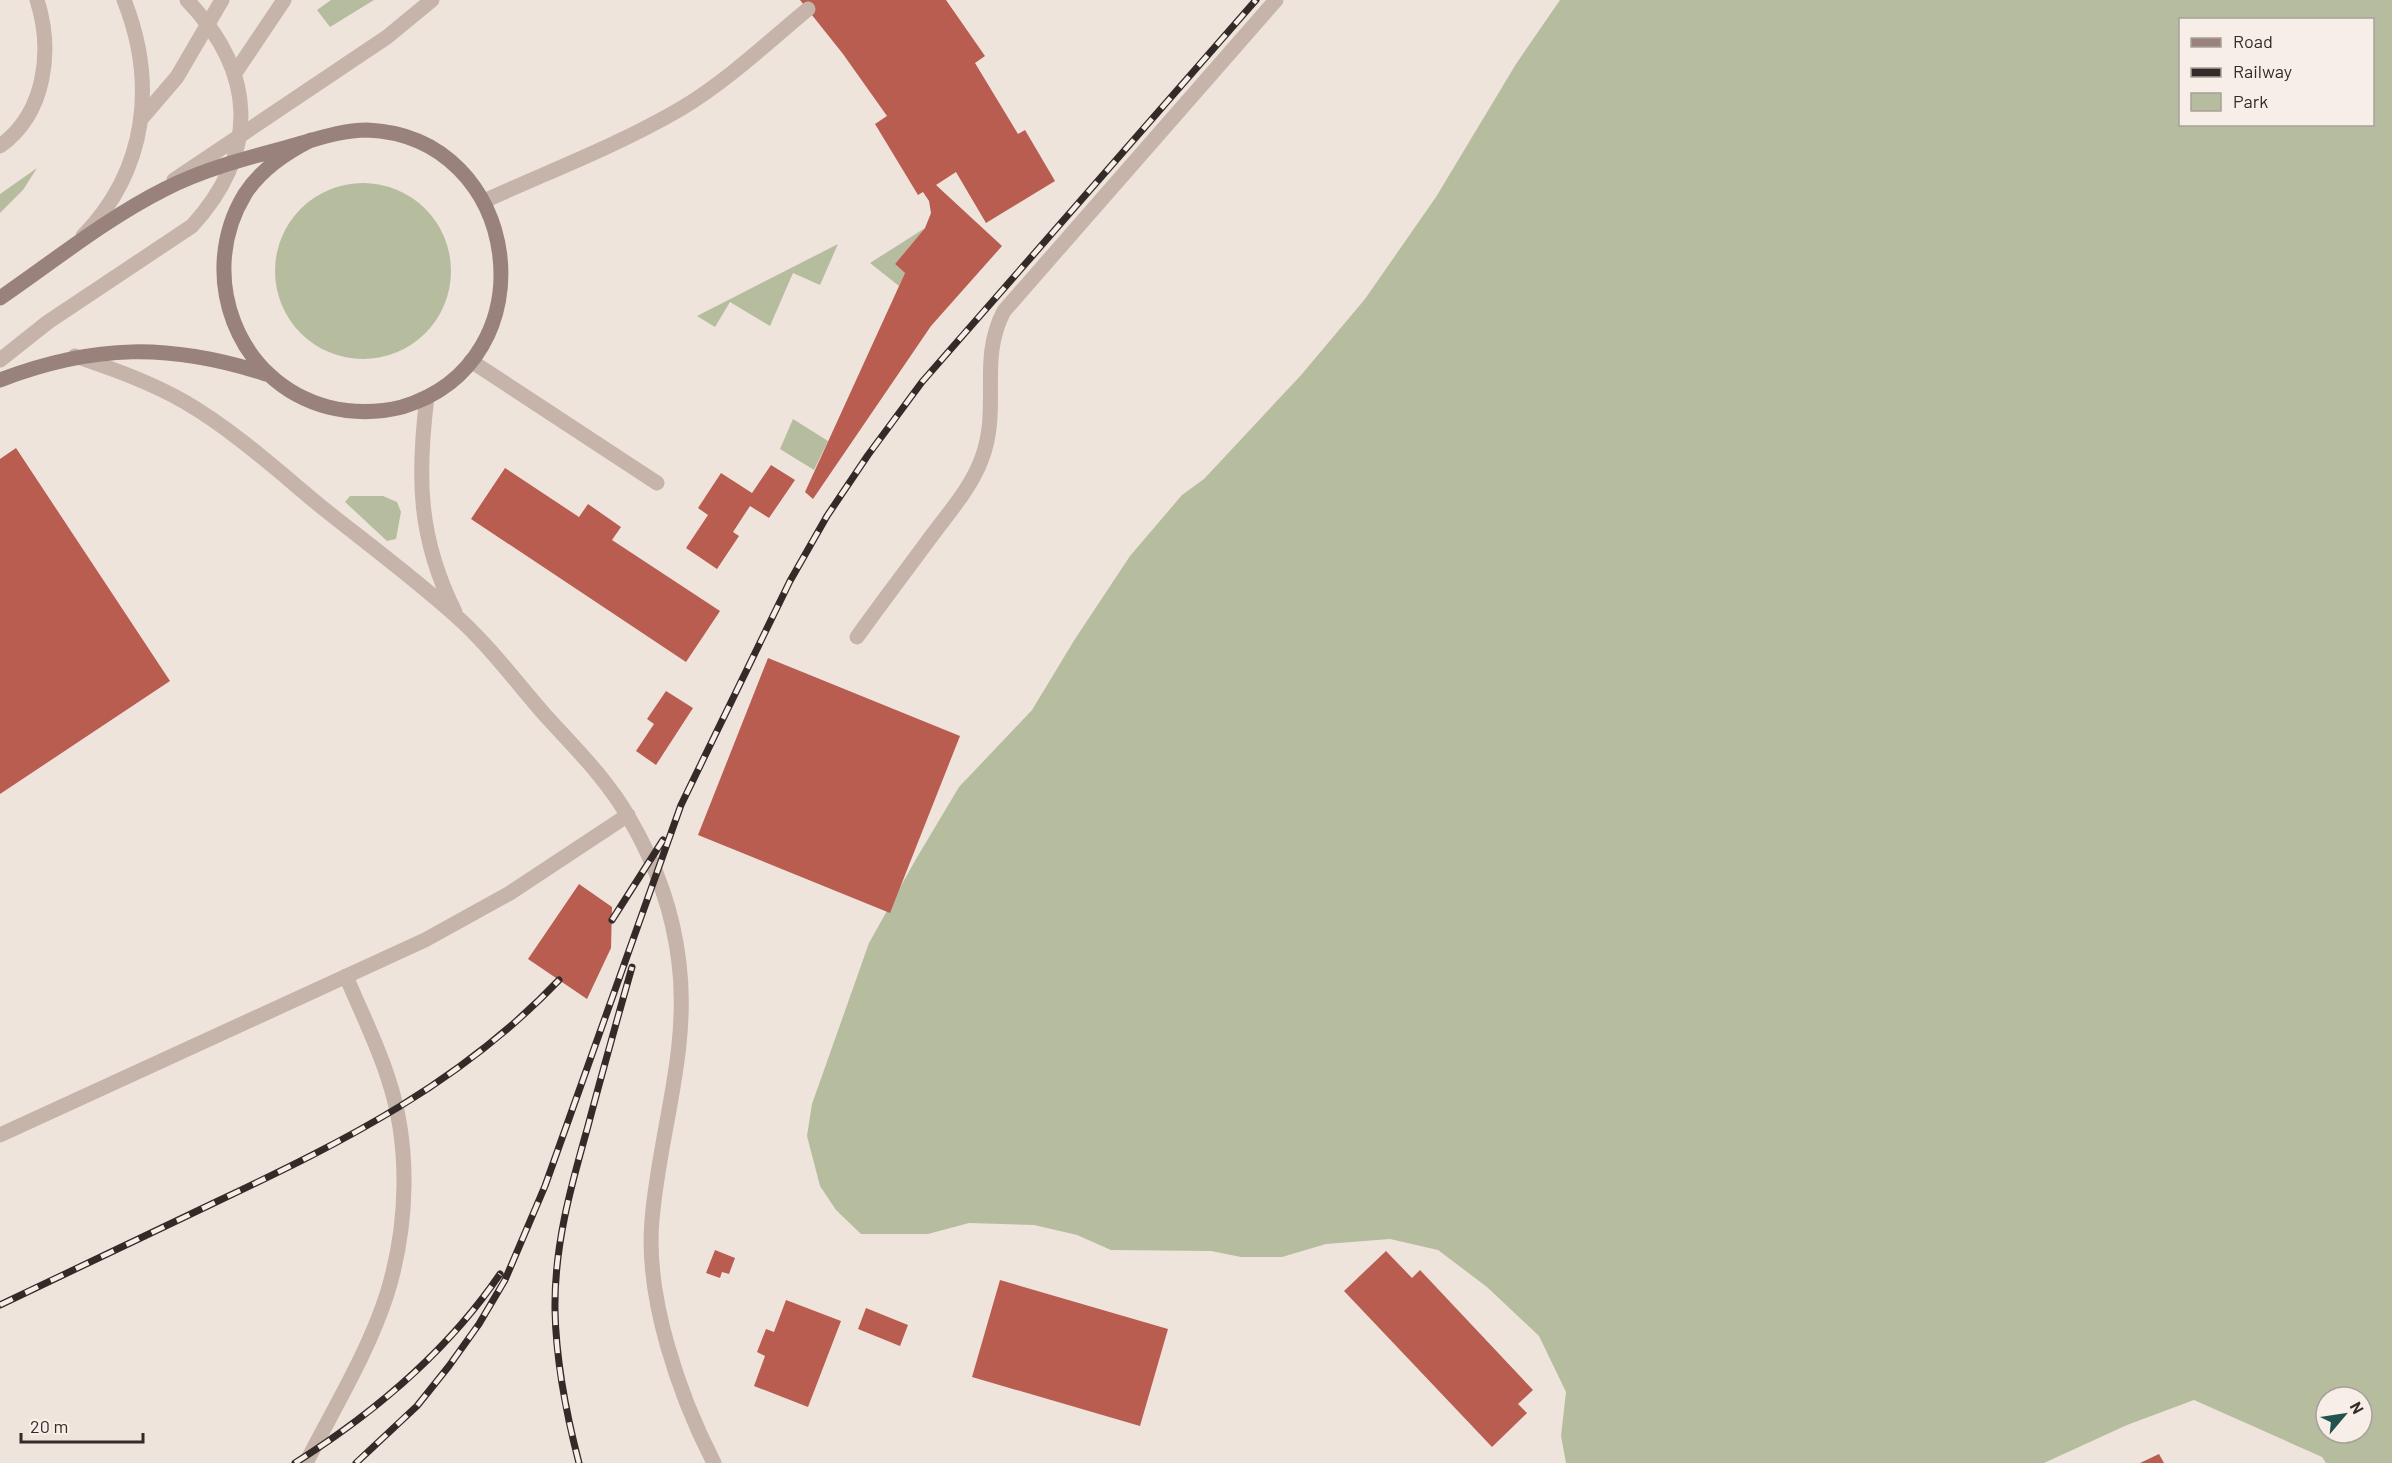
<svg xmlns="http://www.w3.org/2000/svg" width="2392" height="1463" font-family="Barlow,sans-serif">
	<rect width="100%" height="100%" fill="#efe4dc"/>
	<path fill="#b6bd9e" fill-rule="evenodd" d="M331,0H374L330,27L317,10Z
		M1560,0H2392V1463H2326L2322,1457L2194,1400L2127,1425L2044,1463H1566L1561,1436L1566,1392L1539,1336L1487,1287L1438,1250L1390,1239L1326,1244L1282,1257H1241L1211,1251L1111,1250L1077,1235L1034,1225L969,1223L928,1234H861L836,1210L820,1186L807,1136L812,1104L869,943L916,859L959,787L1032,710L1075,639L1130,556L1182,495L1204,479L1302,374L1365,299L1436,197L1516,64ZM2180,20H2372V124H2180ZM2326,1397H2362V1433H2326Z
		M37,168L23,190L0,213V194Z
		M275 271a88 88 0 1 1 176 0a88 88 0 1 1-176 0Z
		M925,228L895,264L905,273L899,286L870,263Z
		M838,244L820,285L793,273L770,326L730,302L715,327L697,316Z
		M793,419L828,441L814,470L780,449Z
		M350,496H383L397,502L401,512L396,539L387,541L345,502Z"/>
	<path fill="#b95d51" d="M800,0H946L985,56L975,63L1018,134L1025,130L1055,181L986,223L956,172L936,185L1002,246L931,326L813,499L805,492L905,273L895,264L925,228L931,213L929,201L923,192L918,195L875,124L887,116L843,54Z
		M16,448L170,681L0,794V459Z
		M771,465L795,480L769,518L750,506L733,532L739,536L717,569L686,548L708,515L698,508L721,473L752,493Z
		M505,468L579,517L588,504L621,527L612,540L720,611L686,662L471,519Z
		M768,658L960,736L890,913L698,835Z
		M666,691L693,708L656,765L636,751L654,724L647,719Z
		M579,884L612,907L611,948L587,999L528,959Z
		M715,1250L735,1258L729,1274L722,1272L720,1278L706,1273Z
		M1386,1251L1412,1278L1420,1270L1533,1390L1518,1404L1527,1413L1492,1447L1344,1291Z
		M1000,1280L1168,1329L1140,1426L972,1377Z
		M786,1300L841,1321L808,1407L754,1386L765,1356L757,1352L766,1329L774,1332Z
		M866,1308L908,1325L900,1346L858,1329Z
		M2159,1454L2164,1463H2140Z"/>
	<g fill="none" stroke-linecap="round" stroke-linejoin="round">
		<path stroke="#c6b3aa" stroke-width="15" d="M235,73L284,0
			M141,119L177,77L222,0
			M0,146C46,113 53,50 37,0
			M174,180L387,37L432,0
			M484,201C550,171 619,145 682,108C728,80 767,43 808,9
			M83,236C147,170 157,83 124,0
			M75,356C113,369 150,382 185,402C236,432 279,472 324,509C368,544 414,578 455,615C488,644 516,682 545,715C574,747 607,779 629,818C655,862 673,911 679,963C690,1051 659,1134 652,1220C645,1297 679,1395 714,1463
			M0,360L48,322L192,226C260,151 256,72 187,0
			M471,361L657,483
			M427,397C417,477 418,538 455,612
			M857,637C882,602 908,568 933,534C951,510 972,486 982,458C1001,407 978,360 1004,311L1276,0
			M0,1135L425,940L510,893L628,815
			M306,1463C334,1408 368,1353 387,1294C408,1226 411,1146 388,1078C377,1043 360,1010 346,976"/>
		<path stroke="#99827b" stroke-width="15" d="M0,298C54,261 107,218 165,189C204,169 247,158 288,147C314,140 340,130 367,130C523,136 553,362 402,407C378,413 352,413 328,407C236,383 196,274 245,194C261,169 285,153 311,140
			M0,380C94,344 170,343 266,374"/>
		<g stroke="#342b28" stroke-width="7">
			<path id="rail" d="M612,920L663,840
				M0,1305C73,1270 145,1236 218,1201C345,1141 461,1083 559,980
				M295,1463C374,1413 447,1352 500,1274
				M356,1463L417,1406L449,1366L479,1324L505,1280L545,1186L681,805L790,581L827,516L868,455L922,382L1256,0
				M579,1463C566,1413 556,1362 555,1310C554,1246 571,1186 588,1126C602,1073 617,1020 632,967"/>
		</g>
		<use href="#rail" stroke="#f7eee8" stroke-width="4.5" stroke-dasharray="14" stroke-linecap="butt"/>
	</g>
	<rect x="2179" y="18" width="195" height="108" fill="#f7eee8" stroke="#a9a09b" stroke-width="1.5"/>
	<rect x="2191" y="38" width="30" height="9" fill="#99827b" stroke="#a9a09b" stroke-width="1.5"/>
	<text x="2233" y="48" font-size="18" fill="#342b28">Road</text>
	<rect x="2191" y="68" width="30" height="9" fill="#342b28" stroke="#a9a09b" stroke-width="1.5"/>
	<text x="2233" y="78" font-size="18" fill="#342b28">Railway</text>
	<rect x="2191" y="93" width="30" height="18" fill="#b6bd9e" stroke="#a9a09b" stroke-width="1.5"/>
	<text x="2233" y="108" font-size="18" fill="#342b28">Park</text>
	<g transform="translate(2344 1415) rotate(61)"><circle r="28" fill="#f7eee8" stroke="#a9a09b" stroke-width="1.5"/>
	<path d="M0-4.5L10 22L0 15L-10 22Z" fill="#22514e"/>
	<text y="-9" font-size="16" font-weight="bold" text-anchor="middle" fill="#342b28">N</text>
	</g>
	<path d="M21 1433v9h122v-9" fill="none" stroke="#342b28" stroke-width="3"/>
	<text x="30" y="1433" font-size="18" fill="#342b28" stroke="#f7eee8" stroke-width="4.5" paint-order="stroke">20 m</text>
</svg>
